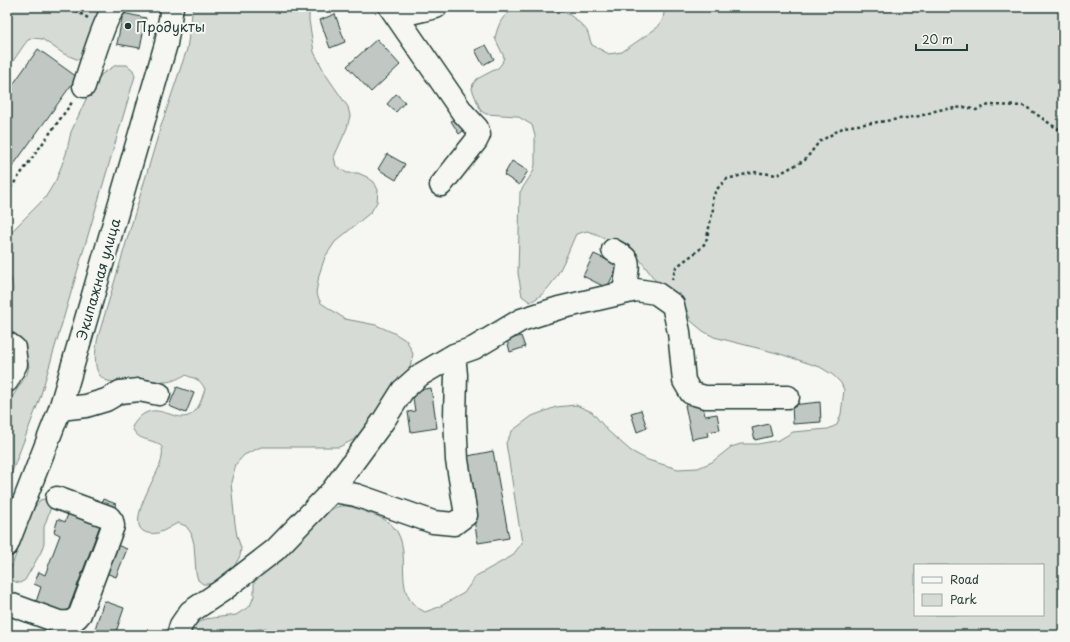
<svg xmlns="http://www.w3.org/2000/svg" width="1070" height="642" font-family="'Playpen Sans',sans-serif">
	<rect width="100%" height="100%" fill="#f6f6f2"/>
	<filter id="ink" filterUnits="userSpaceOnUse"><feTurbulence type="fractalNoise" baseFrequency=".025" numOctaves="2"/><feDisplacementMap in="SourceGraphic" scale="8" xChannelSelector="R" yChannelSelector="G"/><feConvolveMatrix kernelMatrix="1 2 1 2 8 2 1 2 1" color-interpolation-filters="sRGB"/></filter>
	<g filter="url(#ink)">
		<path fill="#d6dbd6" stroke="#7a8c85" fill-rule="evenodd" d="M7,7H104L83,59L79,60L64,54L42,39L33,38L28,40L24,45L7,70Z
			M193,7H309V20L314,52L326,75L348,107L350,116L347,128L334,157L336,166L347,173H358L367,177L374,182L378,190L377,202L371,212L335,242L325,257L319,275L316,293L321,303L345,319L376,325L394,333L407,341L413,354L410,367L376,416L359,437L339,447H261L244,455L236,464L231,482L235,524L237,536L241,548L240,556L235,565L229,574L221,580L212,584H203L198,580L196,573L194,544L191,533L186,526L178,523C171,526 165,531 158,533C153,534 148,534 143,531C128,521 155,478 160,465C162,459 163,453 162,447C152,437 138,443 132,427C155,388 180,436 198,407C201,402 203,395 205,389C200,379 196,379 185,375C179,378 172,382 165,382C157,382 149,379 141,379C132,379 122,382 113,382C90,380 95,352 98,337L160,129L187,49Z
			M665,7H1063V635H274L266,628L253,630L250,635H187L191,626L205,619L236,615L250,606L254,596V583L257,574L323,515C339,503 345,504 363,511C371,514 380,516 388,522C420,545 385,594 425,612L439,607L464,593L476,576L512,556L522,543L506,443L512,431L532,416L556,407L576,405L592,412L608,431L631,451L648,460L678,469L698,468L712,462L731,447L741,444H758L779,440L793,432L828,429L837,425L841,414L844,390L841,383L833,375L820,367L777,353L714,337L703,331L691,321L683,301L658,284L635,253L596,234L587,231L576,234C565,258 555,291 530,302L522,296L518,273L520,192L533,172L535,165V136L532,125L517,116L486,114L481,111L478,104L472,89L473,84L477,79L498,68L502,63L504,57L495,38C502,8 513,8 540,9C547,9 562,11 568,14C572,16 585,27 587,31C589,35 590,41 592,45L609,54L622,52L658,27L663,19ZM915,565H1043V615H915Z
			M116,65H127L133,70L135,76L39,401L7,485V409L9,402L27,374L29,366L21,345L10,334L7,328V306L13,290L12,281L7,270V240L8,236L16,227L45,198L56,180L66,154L71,132L92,86L102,74Z
			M44,499L49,502L51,507L44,527V543L41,552L25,580L20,583C11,582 9,577 11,568L32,511L40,500Z"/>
		<path fill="#c1c8c3" stroke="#1f3d34" d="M123,13L146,18L140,48L117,44Z
			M335,14L345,42L330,48L320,20Z
			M377,39L400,65L371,92L347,66Z
			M486,45L494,59L483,65L475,50Z
			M38,49L77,77L7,174V93Z
			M396,94L405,102L396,112L387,104Z
			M458,117L466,129L459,134L451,121Z
			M387,154L405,164L396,180L378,169Z
			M512,161L528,171L519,185L504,175Z
			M594,254L618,265L607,288L583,276Z
			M521,336L525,347L510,352L507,340Z
			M177,387L194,393L186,413L169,406Z
			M431,388L437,428L411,432L408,412L415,411L412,391Z
			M702,402L705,416L717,414L720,430L707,432L708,436L692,439L685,405Z
			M820,402L821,422L793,424L792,405Z
			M641,410L647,428L637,432L631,413Z
			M769,424L772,436L755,440L752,428Z
			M493,451L509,538L478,543L463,457Z
			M103,499L116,504L112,513L100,508Z
			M70,509L102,520L67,613L36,602L41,587L34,584L39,572L45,575L60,535L54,532L58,519L65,522Z
			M112,543L127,549L116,577L101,571Z
			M104,601L124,608L115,635H93Z"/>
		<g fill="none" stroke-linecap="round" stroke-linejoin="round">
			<g stroke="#1f3d34" stroke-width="25">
				<path id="minor" d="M390,7L463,113L477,128L479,135L476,141L441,185
					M397,16L436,7
					M84,86C89,71 105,16 115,7
					M613,250C617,253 623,255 626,259C631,263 624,285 624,292
					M7,343L14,348L16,364L7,381
					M60,409L86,406L106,400L120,392L139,390L159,394
					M332,491L356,495L433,522L454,524L466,515L457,460L455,417L456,375L454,355
					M7,603L59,622C69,623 74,622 80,614L113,526L112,521L109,517L57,498
					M178,635L181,625L190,612L223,590L275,550L332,491L384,420L403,390L420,375L454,355L474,348L521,320L559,308L636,290L656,293L673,305L679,332L684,381L691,393L705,397H788"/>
			</g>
			<g stroke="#1f3d34" stroke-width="25">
				<path id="major" d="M7,545L60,409L166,44L172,7"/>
			</g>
			<path stroke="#1f3d34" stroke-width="2.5" stroke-dasharray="3 3" stroke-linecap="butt" d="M70,7L88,18
				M7,193L73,101
				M672,280L676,267L699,250L706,242L713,209L712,200L716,190L727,179L754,172L777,175L805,160L819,142L844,127L920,116L938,110L965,107L976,110L989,105L1025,106L1056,128L1063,130"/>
			<use href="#minor" stroke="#f6f6f2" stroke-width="22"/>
			<use href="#major" stroke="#f6f6f2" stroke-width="22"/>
		</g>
	</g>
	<circle fill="#1f3d34" stroke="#f6f6f2" stroke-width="1.5" cx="128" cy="26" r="4"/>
	<g text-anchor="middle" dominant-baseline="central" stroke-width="4" stroke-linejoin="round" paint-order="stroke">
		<g font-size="14" fill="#1f3d34" stroke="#f6f6f2" text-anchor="start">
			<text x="136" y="26">Продукты</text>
		</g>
		<g font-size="14" fill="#1f3d34" stroke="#f6f6f2">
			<text transform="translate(98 279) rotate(-74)">Экипажная улица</text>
		</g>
	</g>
	<rect width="1070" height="642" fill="none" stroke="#f6f6f2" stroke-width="24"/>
	<rect x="12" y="12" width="1046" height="618" fill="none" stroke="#1f3d34" stroke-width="1.5" filter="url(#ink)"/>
	<rect x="914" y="564" width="130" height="52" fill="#f6f6f2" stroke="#a0aca6"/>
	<rect x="922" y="577" width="20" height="6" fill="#f6f6f2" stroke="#a0aca6"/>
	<text x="950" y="584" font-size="12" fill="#1f3d34">Road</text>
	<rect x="922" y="594" width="20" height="12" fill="#d6dbd6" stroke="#a0aca6"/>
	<text x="950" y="604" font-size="12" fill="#1f3d34">Park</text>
	<path d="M916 44v6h51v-6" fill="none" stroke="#1f3d34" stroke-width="2"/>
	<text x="922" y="44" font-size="12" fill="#1f3d34" stroke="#f6f6f2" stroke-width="3" paint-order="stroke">20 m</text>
</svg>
